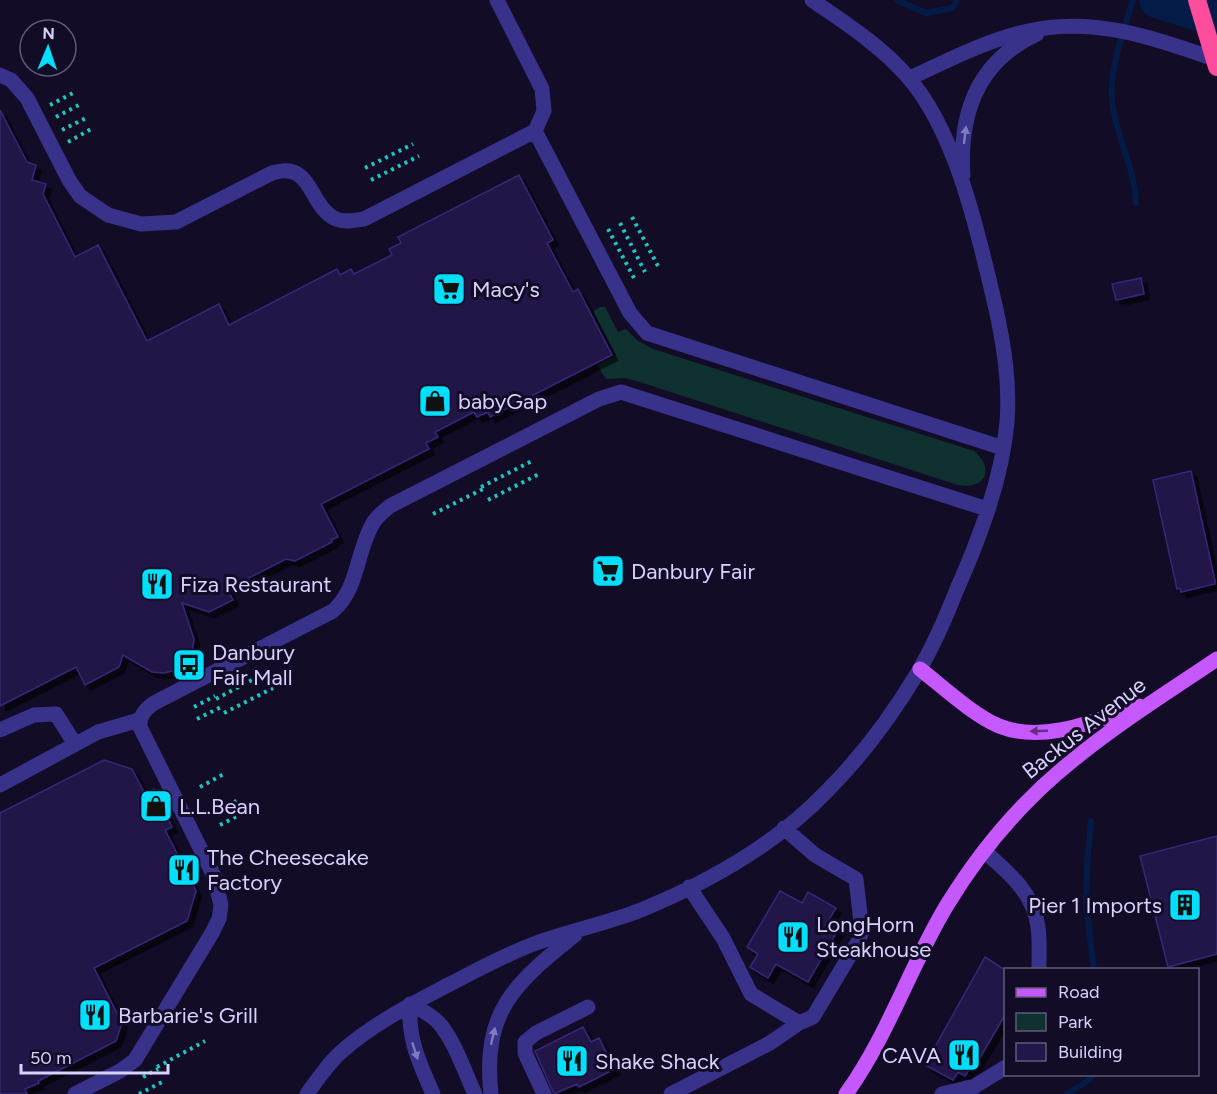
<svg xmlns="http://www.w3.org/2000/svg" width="1217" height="1094" font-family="Figtree,sans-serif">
	<defs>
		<filter id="shadow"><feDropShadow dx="5.5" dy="5.5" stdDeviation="0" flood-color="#0009"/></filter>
	</defs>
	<rect width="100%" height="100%" fill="#120c27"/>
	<path fill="#0f3231" d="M601,307H605L618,332L626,329L638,341L653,349L974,451C995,469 986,490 958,485L643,383L625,378L606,379L597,365L616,355L593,311Z"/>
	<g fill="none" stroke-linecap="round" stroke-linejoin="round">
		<path stroke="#041b48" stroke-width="6" d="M897,0L926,13L952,8L957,0
			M1133,0C1124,30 1109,68 1112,100C1115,135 1135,167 1136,203
			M1091,821L1087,867L1086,904L1094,970
			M1067,1094L1089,1080L1093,1074"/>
		<path stroke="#041b48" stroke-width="36" d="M1157,0L1217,19"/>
	</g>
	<path fill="#22164a" stroke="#382678" stroke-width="1.5" filter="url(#shadow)" d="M0,110L27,162L36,165L32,180L46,184L43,194L75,257L98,245L147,341L219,304L229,325L337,269L340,275L351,269L354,274L392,255L389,249L401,243L398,237L519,175L553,240L547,243L573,292L578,289L612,355L490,417L488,412L477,417L474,412L435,432L438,437L426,443L429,449L321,504L338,537L331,540L332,542L295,561L286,559L227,589L233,600L209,612L182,603L194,639L192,651L186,662L176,670L164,673L152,672L123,655L119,667L85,685L76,667L0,706Z
		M1141,278L1144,294L1116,300L1112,284Z
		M1191,471L1215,581V584L1181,592L1180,588L1177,589L1153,480Z
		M104,760L132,769L145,794L154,789L172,827L165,830L180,859L186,855L195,873L189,877L196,891L187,921L94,968L122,1023L116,1041L38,1081L39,1083L25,1089L27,1094H0V813Z
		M1217,836V954L1168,967L1140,856Z
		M780,891L802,903L808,892L836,908L828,921L839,928L808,982L776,964L768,978L750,967L758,954L747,947Z
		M985,957L1005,970V1015L974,1068L971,1066L965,1076L958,1072L953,1080L925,1065Z
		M583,1027L591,1042L599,1038L615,1069L579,1087L577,1084L554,1094L535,1051Z"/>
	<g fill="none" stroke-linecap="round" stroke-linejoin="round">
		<path stroke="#22c4be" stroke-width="4" stroke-dasharray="3 4.5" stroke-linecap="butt" d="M50,105L73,93
			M56,117L79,105
			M62,130L86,118
			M68,142L91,129
			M365,168L413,144
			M371,180L419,156
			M632,217L658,266
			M620,223L645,272
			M608,229L634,278
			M481,487L532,461
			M488,500L539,474
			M433,514L483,489
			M269,680L294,667
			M216,699L265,673
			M194,707L215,696
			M224,713L273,688
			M197,719L221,707
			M200,787L224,774
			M214,813L238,800
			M220,825L245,812
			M157,1067L205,1041
			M143,1077L158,1069
			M139,1094L164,1081"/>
		<path stroke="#38328b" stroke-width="15" d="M0,75L11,80L27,98L69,180L80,196L108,215L141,224L176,222L272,173C313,160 308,206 336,219C345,223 355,220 364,219L535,131L544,111L542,89L497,0
			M910,78C947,61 985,41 1024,32C1090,15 1156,38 1217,60
			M535,131L630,313L647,333L1003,448
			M963,175C959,113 978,61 1037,34
			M0,730L34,715L56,714L75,744
			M0,785L98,732L139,720
			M984,851C1008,872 1034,893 1038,927C1040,940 1039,955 1039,970
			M689,887L723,938L751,994L799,1023
			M410,1004C420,1009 430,1014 438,1022C454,1039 465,1073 475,1094
			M410,1004C408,1040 419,1062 433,1094
			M75,1094L120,1071L135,1060L212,933L219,919L221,905L214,876L140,727C139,715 146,708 156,702L333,611C359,588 356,552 373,523C377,516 384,511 390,506L599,399L621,392L987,509
			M307,1094C317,1080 327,1065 340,1053C372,1024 412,1004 450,984C479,969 508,953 539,942C573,930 608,923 641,910C707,883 776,844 826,792C861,757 893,714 918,672C934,645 946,617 957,589C980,537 1002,479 1007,422C1010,383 1004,346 996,309C979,237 957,132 907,76C880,45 845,23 812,0
			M491,1094C482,1011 515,983 575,935
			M544,1094L525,1053V1042L536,1033L588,1007
			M671,1094L770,1043L799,1023L813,1017L859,940L862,931L856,879L815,855L784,828
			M942,1094L975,1086
			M967,1094L975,1086L1006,1067"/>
		<path stroke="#c559ff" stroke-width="15" d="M920,669C943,687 973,715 999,726C1044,744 1097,720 1139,706
			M846,1094C888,1036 910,966 947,905C980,851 1022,801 1072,761C1117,724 1168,692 1217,659"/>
		<path stroke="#ff4d9e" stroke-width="18" d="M1197,0L1217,67"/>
	</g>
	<defs><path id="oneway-solid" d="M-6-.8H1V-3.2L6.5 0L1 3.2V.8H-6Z" transform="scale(1.5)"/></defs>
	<g fill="#807abf">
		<use href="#oneway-solid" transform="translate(965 135) rotate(-83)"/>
		<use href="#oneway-solid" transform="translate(493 1036) rotate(-77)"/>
		<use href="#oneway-solid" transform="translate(415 1051) rotate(72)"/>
	</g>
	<use fill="#632f88" href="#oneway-solid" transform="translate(1039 731) rotate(178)"/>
	<defs>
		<g id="supermarket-square" transform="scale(1.725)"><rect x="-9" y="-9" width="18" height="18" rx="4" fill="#00defd" stroke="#120c27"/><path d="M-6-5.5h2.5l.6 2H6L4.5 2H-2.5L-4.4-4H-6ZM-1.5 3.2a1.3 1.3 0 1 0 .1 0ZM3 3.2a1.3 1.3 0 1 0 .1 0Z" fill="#111"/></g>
		<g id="shop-square" transform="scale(1.725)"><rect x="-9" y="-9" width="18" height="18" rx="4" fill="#00defd" stroke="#120c27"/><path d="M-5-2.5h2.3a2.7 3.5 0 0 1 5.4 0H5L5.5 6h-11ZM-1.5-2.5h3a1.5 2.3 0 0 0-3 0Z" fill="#111"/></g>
		<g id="restaurant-square" transform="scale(1.725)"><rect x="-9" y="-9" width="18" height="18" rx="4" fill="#00defd" stroke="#120c27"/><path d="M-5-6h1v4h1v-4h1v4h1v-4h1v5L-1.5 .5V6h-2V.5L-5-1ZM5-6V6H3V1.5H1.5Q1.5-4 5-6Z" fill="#111"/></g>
		<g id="bus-square" transform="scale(1.725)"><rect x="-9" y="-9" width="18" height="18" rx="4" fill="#00defd" stroke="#120c27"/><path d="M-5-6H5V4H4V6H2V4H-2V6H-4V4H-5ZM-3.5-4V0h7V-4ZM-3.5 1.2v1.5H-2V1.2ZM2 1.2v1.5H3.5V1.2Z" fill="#111"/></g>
		<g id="building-square" transform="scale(1.725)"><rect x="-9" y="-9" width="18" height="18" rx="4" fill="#00defd" stroke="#120c27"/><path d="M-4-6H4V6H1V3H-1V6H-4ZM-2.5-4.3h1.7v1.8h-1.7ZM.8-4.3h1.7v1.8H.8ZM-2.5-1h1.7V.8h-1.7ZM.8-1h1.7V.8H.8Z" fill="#111"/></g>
	</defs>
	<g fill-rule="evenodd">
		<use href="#supermarket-square" x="449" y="289"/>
		<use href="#shop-square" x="435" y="401"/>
		<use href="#supermarket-square" x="608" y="571"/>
		<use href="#restaurant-square" x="157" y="584"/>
		<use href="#bus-square" x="189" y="665"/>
		<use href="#shop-square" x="156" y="806"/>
		<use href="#restaurant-square" x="184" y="870"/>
		<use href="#building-square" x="1185" y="905"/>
		<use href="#restaurant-square" x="793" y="937"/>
		<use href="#restaurant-square" x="95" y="1015"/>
		<use href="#restaurant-square" x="964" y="1055"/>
		<use href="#restaurant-square" x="572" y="1061"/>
	</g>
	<g text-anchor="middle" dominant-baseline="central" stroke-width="6" stroke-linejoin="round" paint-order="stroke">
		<g font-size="22" fill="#d9d2ff" stroke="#120c27" text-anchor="start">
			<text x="472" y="289">Macy's</text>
			<text x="458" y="401">babyGap</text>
			<text x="631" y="571">Danbury Fair</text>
			<text x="180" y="584">Fiza Restaurant</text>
			<text x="212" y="652">Danbury<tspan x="212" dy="25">Fair Mall</tspan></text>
			<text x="179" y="806">L.L.Bean</text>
			<text x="207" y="857">The Cheesecake<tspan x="207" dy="25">Factory</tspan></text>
			<text x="1162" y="905" text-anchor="end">Pier 1 Imports</text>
			<text x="816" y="924">LongHorn<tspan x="816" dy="25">Steakhouse</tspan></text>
			<text x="118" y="1015">Barbarie's Grill</text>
			<text x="941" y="1055" text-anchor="end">CAVA</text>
			<text x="595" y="1061">Shake Shack</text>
		</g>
		<g font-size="22" fill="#d9d2ff" stroke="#120c27">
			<text transform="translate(1084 728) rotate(-38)">Backus Avenue</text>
		</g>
	</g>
	<rect x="1004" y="968" width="195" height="108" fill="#120c27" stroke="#625b7d" stroke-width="1.5"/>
	<rect x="1016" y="988" width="30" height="9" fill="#c559ff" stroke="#625b7d" stroke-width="1.5"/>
	<text x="1058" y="998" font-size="18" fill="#d9d2ff">Road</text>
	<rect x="1016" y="1013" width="30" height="18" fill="#0f3231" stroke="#625b7d" stroke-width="1.5"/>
	<text x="1058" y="1028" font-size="18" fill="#d9d2ff">Park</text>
	<rect x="1016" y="1043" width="30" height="18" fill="#22164a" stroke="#625b7d" stroke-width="1.5"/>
	<text x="1058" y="1058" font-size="18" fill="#d9d2ff">Building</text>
	<g transform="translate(48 48) rotate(2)"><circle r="28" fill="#120c27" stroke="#625b7d" stroke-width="1.5"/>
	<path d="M0-4.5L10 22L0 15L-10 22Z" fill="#00defd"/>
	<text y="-9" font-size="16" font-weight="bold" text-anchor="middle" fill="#d9d2ff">N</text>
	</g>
	<path d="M21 1064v9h147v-9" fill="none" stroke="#d9d2ff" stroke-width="3"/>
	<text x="30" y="1064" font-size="18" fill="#d9d2ff" stroke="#120c27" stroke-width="4.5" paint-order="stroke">50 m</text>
</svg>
